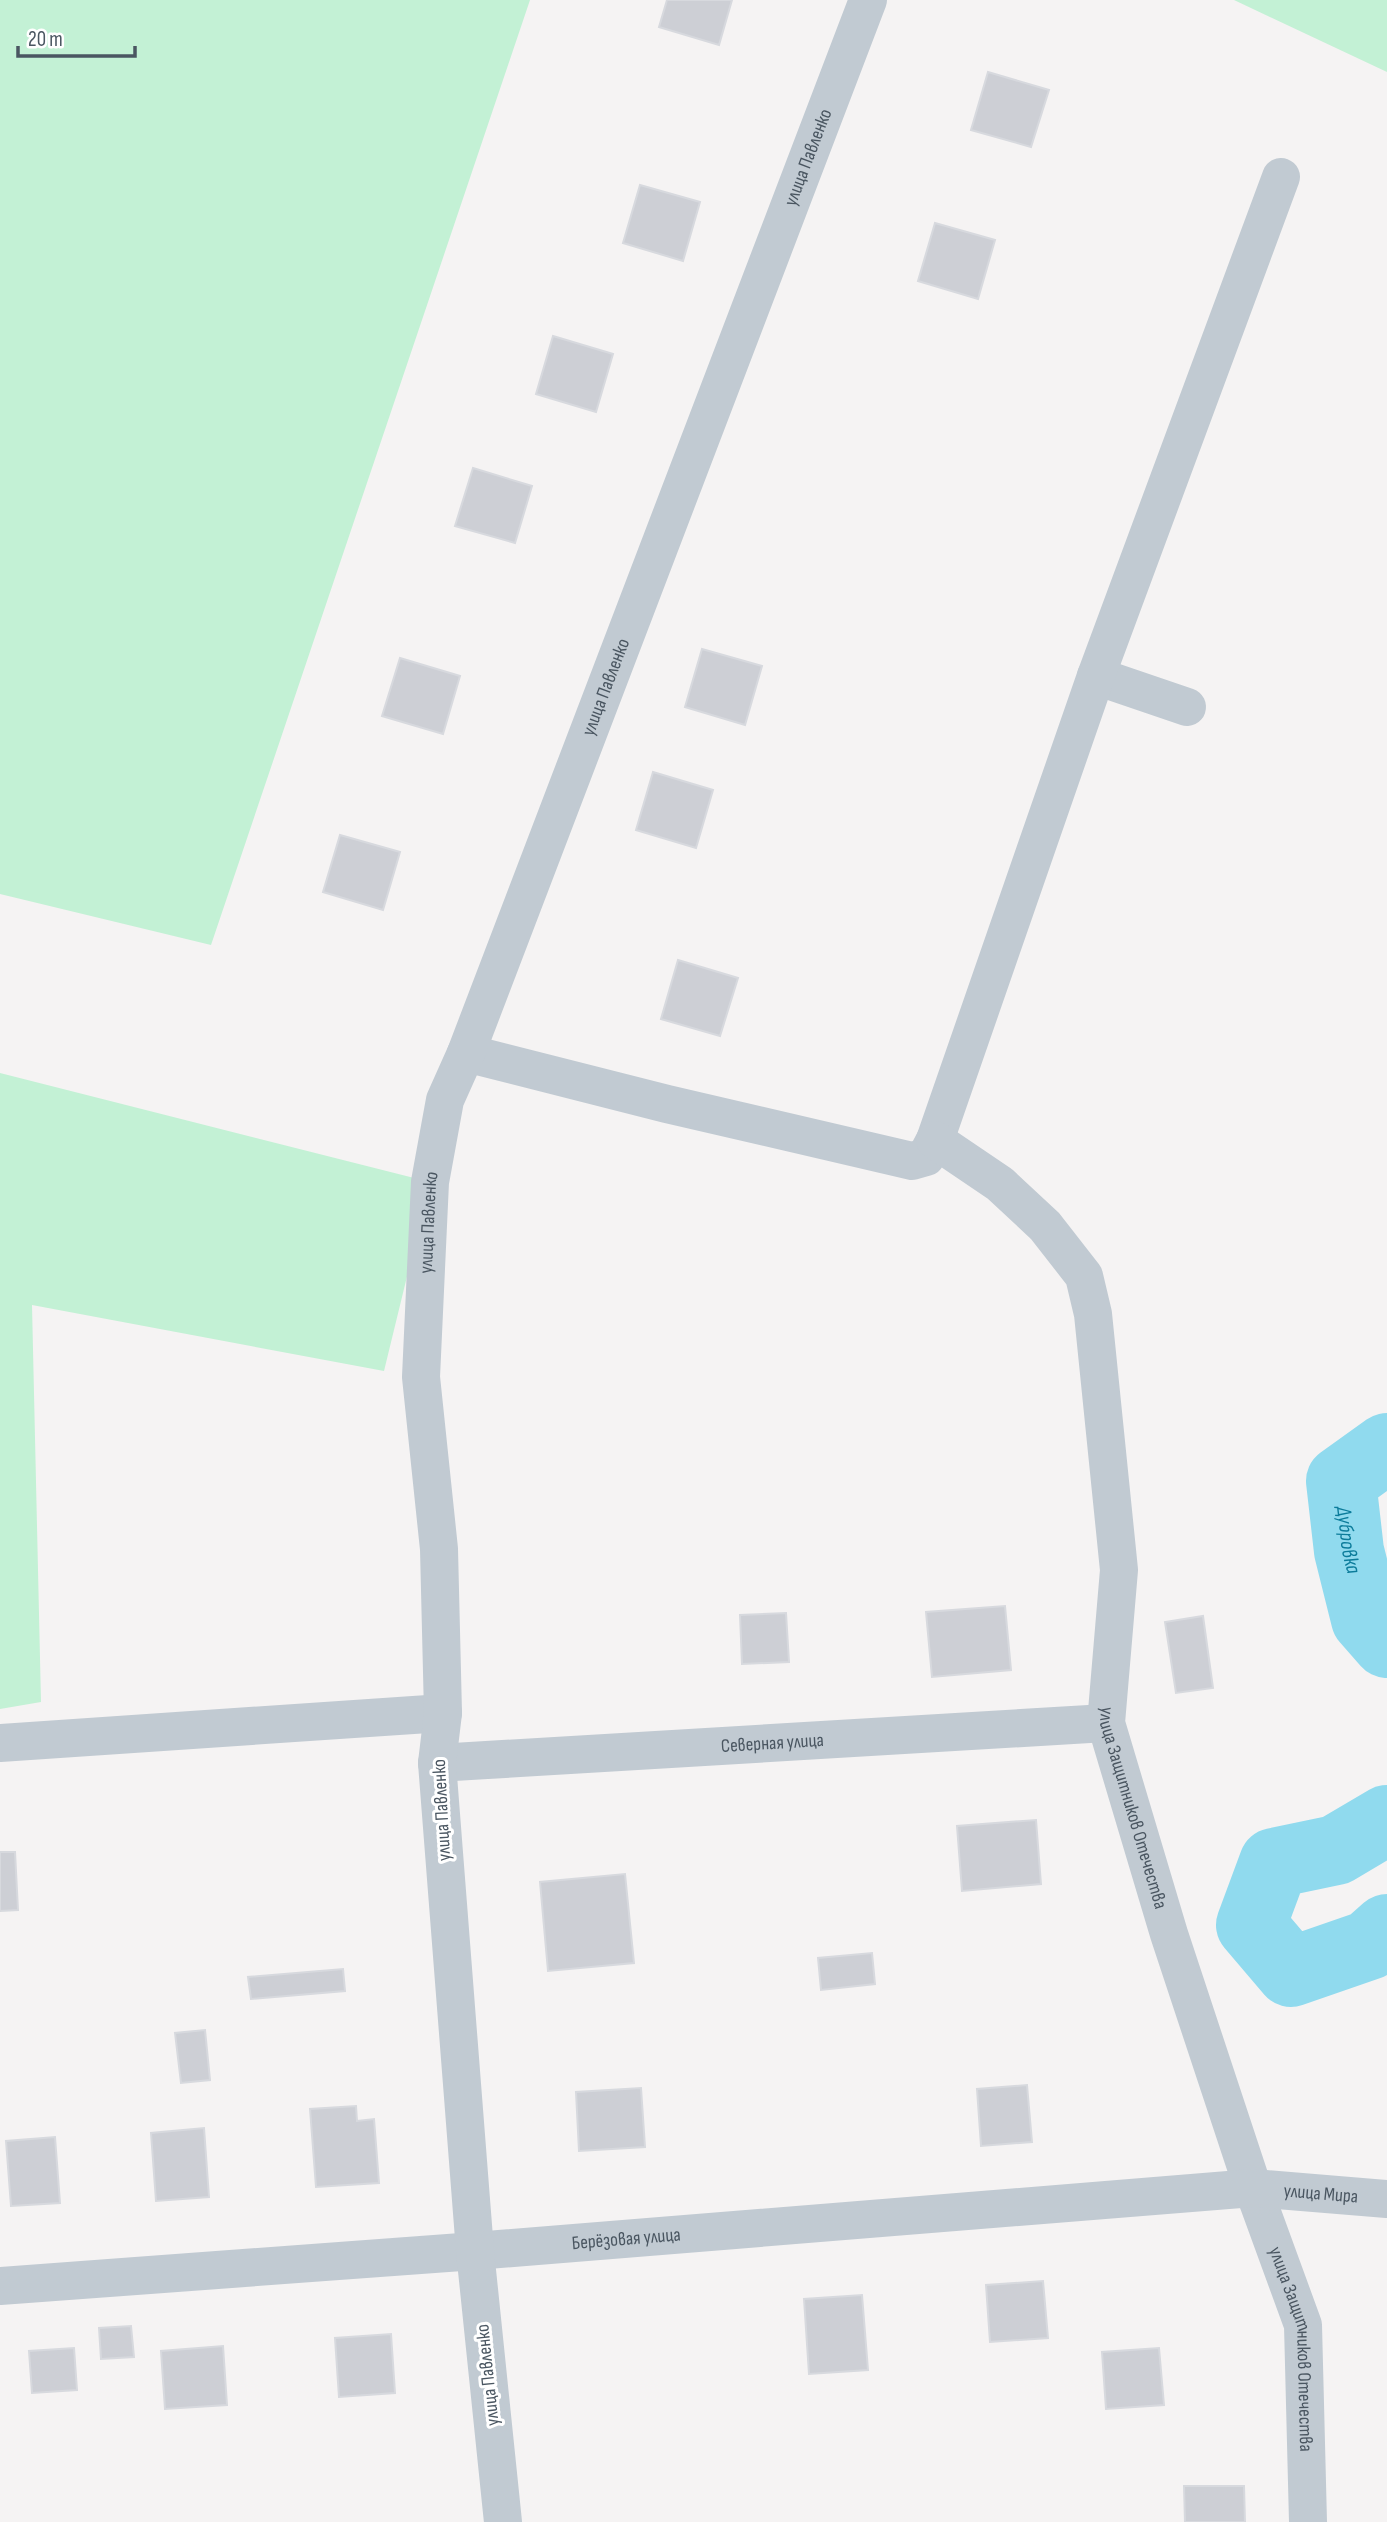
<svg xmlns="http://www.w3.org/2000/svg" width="1387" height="2522" font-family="'Sofia Sans Condensed',sans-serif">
	<rect width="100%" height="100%" fill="#f5f3f3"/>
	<path fill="#c3f1d5" d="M0,0H530L211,945L0,894Z
		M1234,0H1387V72Z
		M0,1073L430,1182L384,1371L32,1305L41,1702L0,1709Z"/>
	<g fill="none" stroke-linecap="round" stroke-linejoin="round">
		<g stroke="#90daee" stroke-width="70">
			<path id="s1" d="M1387,1448L1341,1481L1349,1551L1366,1619L1387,1643"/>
			<path d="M1387,1820L1336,1850L1274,1863L1251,1925L1291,1972L1369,1945L1387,1929"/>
		</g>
	</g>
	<path fill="#cdcfd5" stroke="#d7d9de" stroke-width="2" d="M667,0H732L719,45L659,27Z
		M988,72L1049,90L1031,147L971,130Z
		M640,185L700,202L683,261L623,243Z
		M935,223L995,240L978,299L918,281Z
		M553,336L613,354L596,412L536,394Z
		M473,468L532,486L515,543L455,526Z
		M702,649L762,666L745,725L685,707Z
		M400,658L460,676L443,734L382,716Z
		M653,772L713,790L696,848L636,830Z
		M340,835L400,852L383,910L323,892Z
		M678,960L738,978L720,1036L661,1019Z
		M1005,1606L1011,1670L932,1677L926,1612Z
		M786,1613L789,1662L742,1664L740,1615Z
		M1203,1616L1213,1688L1176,1693L1165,1622Z
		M1036,1820L1041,1884L962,1891L957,1826Z
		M0,1852H15L18,1910L0,1911Z
		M625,1874L634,1963L548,1971L540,1882Z
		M872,1953L875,1984L821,1990L818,1958Z
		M343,1969L345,1991L251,1999L248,1977Z
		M205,2030L210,2080L181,2083L175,2033Z
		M1027,2085L1032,2142L981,2146L977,2089Z
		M641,2088L645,2147L579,2151L576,2092Z
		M356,2106L357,2121L374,2119L379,2183L316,2187L310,2109Z
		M204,2128L209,2197L156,2201L151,2133Z
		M55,2137L60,2203L11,2206L6,2141Z
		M1043,2281L1048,2338L990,2342L986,2285Z
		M862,2295L868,2370L809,2374L804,2299Z
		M131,2326L134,2357L101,2359L99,2328Z
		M391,2334L395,2393L339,2397L335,2338Z
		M223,2346L227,2405L165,2409L161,2351Z
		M74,2348L77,2390L32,2393L29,2351Z
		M1159,2348L1164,2405L1106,2409L1102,2352Z
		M1184,2486H1244L1245,2522H1185Z"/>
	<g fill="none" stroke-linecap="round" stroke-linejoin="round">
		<g stroke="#c1cad2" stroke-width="38">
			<path d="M1096,676L1187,707"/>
			<path d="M466,1053L667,1104L912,1161L926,1157L935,1140L1096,676L1281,177"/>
			<path id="s2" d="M935,1140L1000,1184L1045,1226L1084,1276L1093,1314L1119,1570L1106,1723L1169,1934L1253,2188L1303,2325L1308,2522"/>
			<path d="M0,1743L443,1713"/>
			<path id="s3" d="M437,1763L1106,1723"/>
			<path id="s4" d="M0,2286L475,2251L1253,2188L1387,2199"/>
			<path id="s5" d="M503,2522L475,2251L437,1763L443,1713L439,1549L421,1377L430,1182L445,1100L466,1053L868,0"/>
		</g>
	</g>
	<g text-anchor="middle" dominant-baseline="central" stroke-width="6" stroke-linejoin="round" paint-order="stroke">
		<g font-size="19" fill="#4a5661" stroke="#fff">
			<text stroke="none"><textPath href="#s5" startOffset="2438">улица Павленко</textPath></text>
			<text stroke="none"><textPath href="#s5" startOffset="1871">улица Павленко</textPath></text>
			<text stroke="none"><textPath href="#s5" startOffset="1304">улица Павленко</textPath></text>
			<text stroke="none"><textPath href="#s3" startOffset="336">Северная улица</textPath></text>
			<text stroke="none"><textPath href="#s2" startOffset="742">улица Защитников Отечества</textPath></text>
			<text transform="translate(442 1810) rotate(-93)">улица Павленко</text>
			<text stroke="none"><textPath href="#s4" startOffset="1325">улица Мира</textPath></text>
			<text stroke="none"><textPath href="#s4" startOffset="628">Берёзовая улица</textPath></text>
			<text stroke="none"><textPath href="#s2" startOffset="1309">улица Защитников Отечества</textPath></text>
			<text transform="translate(488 2375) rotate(-96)">улица Павленко</text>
		</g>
		<g font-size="21" font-style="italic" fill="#0c7c9b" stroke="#fff">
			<text stroke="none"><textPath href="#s1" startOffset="116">Дубровка</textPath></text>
		</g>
	</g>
	<path d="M18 46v10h117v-10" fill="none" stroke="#4a5661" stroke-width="3.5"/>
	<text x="28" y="46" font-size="21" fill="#4a5661" stroke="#ffffff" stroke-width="5" paint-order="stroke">20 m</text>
</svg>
